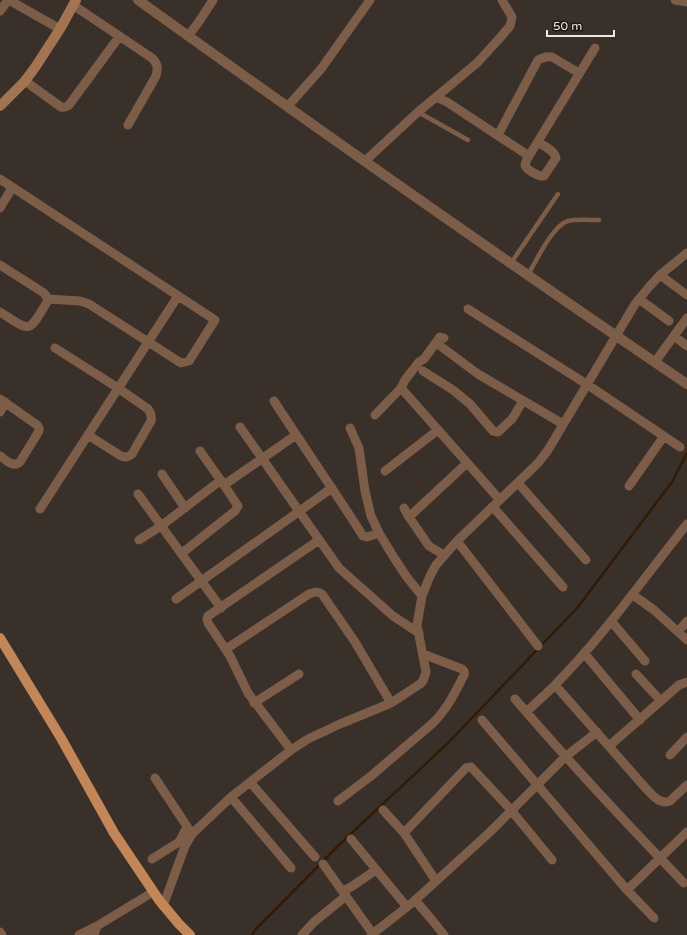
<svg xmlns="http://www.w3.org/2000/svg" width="687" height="935" font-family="'Varela Round',sans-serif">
	<rect width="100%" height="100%" fill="#39302a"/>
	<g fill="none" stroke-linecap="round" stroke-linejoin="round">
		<path stroke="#351a03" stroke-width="2.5" d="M252,935L256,929L340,844L449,742L578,607L672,482L687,453"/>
		<path stroke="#7c5d47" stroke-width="4.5" d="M418,112L468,140
			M511,263L558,194
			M528,275C536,261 553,225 568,221C575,219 590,220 599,220"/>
		<path stroke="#7c5d47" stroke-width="9" d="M9,0L60,29
			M675,0L687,2
			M73,5L152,58C158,64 158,68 156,76L128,125
			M0,11L8,0
			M188,36L198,23L213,0
			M25,81L61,107C64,108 66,107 69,105L119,37
			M436,97L447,102L529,156
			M288,106L321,69L370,0
			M498,135L538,60C543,57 546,56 552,57L579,73
			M538,142C544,146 554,150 556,158L544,176C540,177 526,170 525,165C525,162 528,158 529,156L595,48
			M365,161L418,112L477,63L498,40L510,26L512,17L502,0
			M0,179L215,320L189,361L181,363L89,304L80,301L48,299
			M0,208L12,188
			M0,265L44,293L48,299L47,302C28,334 31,332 0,312
			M660,275L687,295
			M639,299L669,321
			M468,309L588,385L680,447
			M674,336L687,346
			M439,345L478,374L563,424
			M55,348L118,388L148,409C151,413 152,416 151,421L132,454C128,457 126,458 121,456L88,435
			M655,362L687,318
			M423,371L453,390L470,404L493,431L498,432L512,419L523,401
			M401,388L500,500
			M0,399L37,425L39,428V431L20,462C13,468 6,460 0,456
			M274,401C303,446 334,490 363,536L367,537L379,533
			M0,412L5,402
			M375,415L401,388L405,380L419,362L424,359L440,337L444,338
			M240,427L339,568L393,616L419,633
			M350,428L359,448L365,491L371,516L379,533L393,556L406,576L422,596
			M385,471L438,430
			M162,474L185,508
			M518,483L586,560
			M224,485L296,435
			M629,486L664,436
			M138,494L221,608
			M493,507L563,587
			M404,508L409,517L429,546L444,555
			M40,509L178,296
			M409,517L467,463
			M139,540L161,526L221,480
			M457,541L538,646
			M182,553L235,511L238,506L224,485L200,451
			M633,595L654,610L687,640
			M176,599L332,488
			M611,621L645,661
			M678,632L687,621
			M226,649L309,594C314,592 317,591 322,594L355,642L391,703
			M584,653L640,720
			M636,674L661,701
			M555,685L642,784C649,791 659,806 670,801L687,785
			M515,699C570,763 626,823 684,883
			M254,703L299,674
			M526,712C536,703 546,694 555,685C604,635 644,578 687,524
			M482,720L627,890L654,918
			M609,746L679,685L687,682
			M291,750L248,693L230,656L208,623L207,619L208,616L319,540
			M670,755L687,737
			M155,778L192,834
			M250,782L315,857
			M231,797L291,868
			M338,801L371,776L433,723C447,709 455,693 464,675C465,672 464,671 462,669L423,654
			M383,810L404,833L436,881
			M404,833L466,768L471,767L511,810L552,860
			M351,839L407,907
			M152,859L179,842L187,827
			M323,864L373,934
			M627,890L687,832
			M415,900L432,920L444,935
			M163,906L185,846L192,834L231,797L291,750L308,739L340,724L391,703L420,684L423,681L426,672L417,625L422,596L430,576L436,565L457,541L538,463L548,450L635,304L649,287L660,275L687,253
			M0,932L2,935
			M79,935L97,926
			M94,935L97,926L153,892
			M302,935L314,922L346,896L345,890L351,887L376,870
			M371,935L412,903L490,832L565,757L597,732"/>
		<path stroke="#7c5d47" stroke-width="10" d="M138,0C319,130 502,259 687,384"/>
		<path stroke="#a47450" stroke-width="10" d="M0,106L25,81L36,66L60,29L76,0"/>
		<path stroke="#c38656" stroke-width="10" d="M0,638L61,738L114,833L159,900L179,924L190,935"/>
	</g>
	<path d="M547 30v6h67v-6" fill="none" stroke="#ece7e3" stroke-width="2"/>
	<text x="553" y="30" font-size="12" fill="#ece7e3" stroke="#1d1916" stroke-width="3" paint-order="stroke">50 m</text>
</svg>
